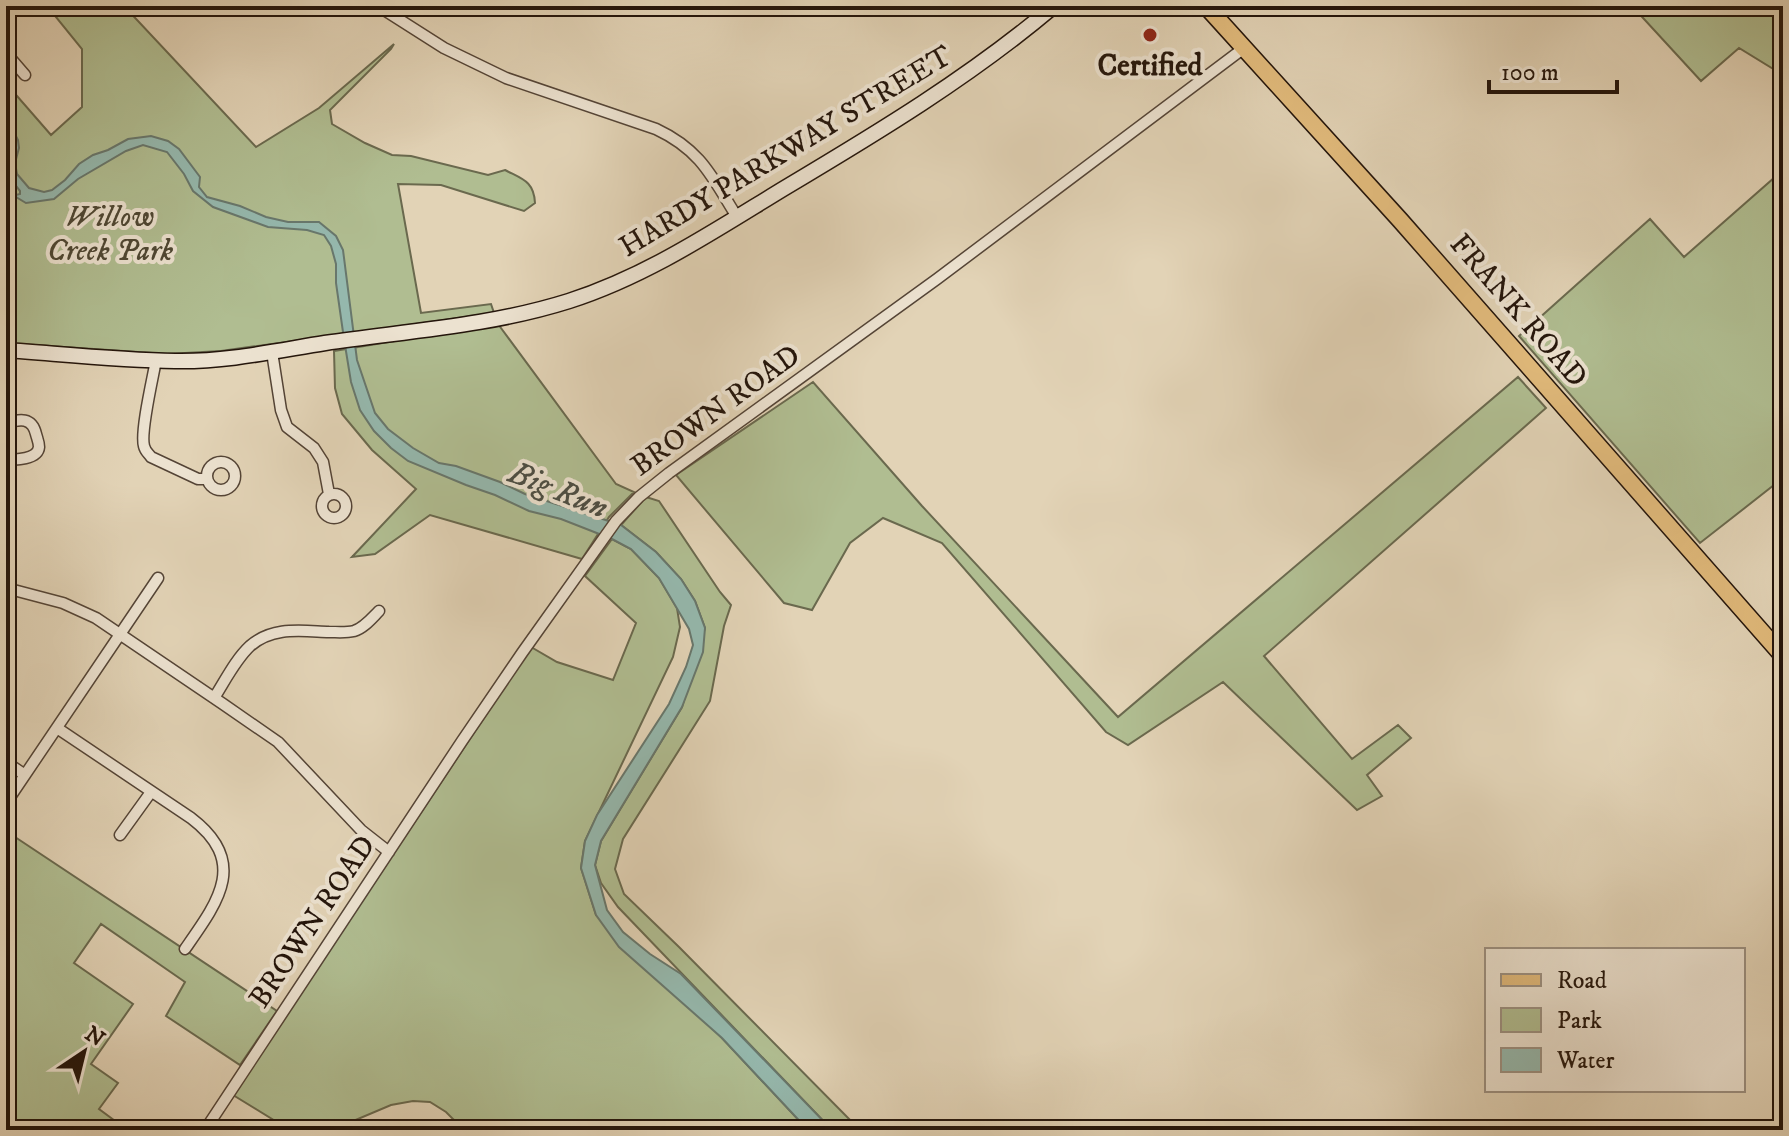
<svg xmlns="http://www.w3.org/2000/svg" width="1789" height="1136" font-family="'IM FELL DW Pica',serif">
	<rect width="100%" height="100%" fill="#e2d3b6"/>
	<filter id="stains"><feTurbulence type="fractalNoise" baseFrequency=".0025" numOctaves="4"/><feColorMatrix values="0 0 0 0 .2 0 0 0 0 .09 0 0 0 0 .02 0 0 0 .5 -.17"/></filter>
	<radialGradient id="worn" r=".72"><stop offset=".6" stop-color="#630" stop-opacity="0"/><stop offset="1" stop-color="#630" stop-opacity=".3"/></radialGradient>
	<path fill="#b0bd91" stroke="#6a694e" stroke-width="2" d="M47,6H124L256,147L319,108L394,44L391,49L330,110L332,124L365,143L392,155L411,156L488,175L505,170C522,179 534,181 535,203L524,211L441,185L398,184L421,313L491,304L494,313L221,351L167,354L6,343V76L10,88L51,135L82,107V49Z
		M1632,6H1783V75L1739,48L1701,81Z
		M1783,170V478L1700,543L1519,336L1650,219L1684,257Z
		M498,324L616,484L634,492L609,517L582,559L430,515L375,554L352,557L416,489L372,450L342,414L335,388L334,351Z
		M1518,377L1546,408L1264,656L1352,759L1398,725L1411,738L1367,775L1382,796L1357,810L1223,682L1128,745L1106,732L942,543L883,518L850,543L812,610L784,603L676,475L813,382L922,506L1118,717Z
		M646,497L659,501L720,592L731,605L724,626L710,701L623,839L615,869L624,894L679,947L860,1130H832L618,907L601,883L595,865L601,841L682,707L705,628L695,601L681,579L656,552L621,525Z
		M612,539L631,549L659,578L677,608L680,627L673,657L585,841L581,868L596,915L722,1038L808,1130H464L446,1112L430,1102L413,1101L391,1105L332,1130H290L233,1095L531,647L557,662L613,680L636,623L585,576Z
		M6,831L277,1011L240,1065L166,1016L185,982L101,924L74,963L133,1004L91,1064L118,1083L99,1109L126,1129L45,1130L31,1121L25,1130H6Z"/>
	<path fill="#95b8ad" stroke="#68776c" stroke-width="2" d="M6,117L18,140L19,148L15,163L17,174L29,188L44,192L52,190L65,180L79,164L93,155L108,150L128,139L151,136L168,141L179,149L200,177L199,187L207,197L240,206L266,217L288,222H319L336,236L343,250L357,360L375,413L388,429L413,448L439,463L456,466L500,482L525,494L621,525L656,552L681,579L695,601L705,628L703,652L682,707L601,841L595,865L607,910L623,932L650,954L681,974L832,1130H808L722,1038L619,947L596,915L581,868L585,841L597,815L669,704L686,667L693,645L689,629L659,578L631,549L612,539L561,519L529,511L495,495L466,485L408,461L391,448L374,431L360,410L351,382L344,339L336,283V264L331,246L324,235L307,230L268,227L213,207L193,191L184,174L167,152L143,145L126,151L78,179L54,199L26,203L6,191V188L16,195L20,194V191C2,169 6,168 15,144L6,131Z"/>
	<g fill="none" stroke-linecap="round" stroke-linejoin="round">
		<g stroke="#544436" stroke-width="13">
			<path id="street" d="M378,6L444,48L506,78L656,129C701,150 712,177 737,217
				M6,53L25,75
				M272,352L281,410L287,427L314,448L323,462L329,494
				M156,360C153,377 140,432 144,446C145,451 148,453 151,457L198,479H207
				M6,423C20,419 32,417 36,434C37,438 39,442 39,447C38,459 15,461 6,458
				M207 476a14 14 0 1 1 28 0a14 14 0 1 1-28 0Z
				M322 506a12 12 0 1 1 24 0a12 12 0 1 1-24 0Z
				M6,588L63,603L96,618L223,704L278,742L361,830L389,852
				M214,698C225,681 235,660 250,646C273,626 301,631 329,632C337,632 346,633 354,631C364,628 372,618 379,611
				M57,728L191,818C249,862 218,902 185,949
				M6,762L25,775
				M6,803L158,578
				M120,835L151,792
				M205,1130L462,741L522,653L616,521L639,497L669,473L937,279L1244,48"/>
		</g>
		<g stroke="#24150b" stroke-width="17">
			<path id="secondary" d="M6,350C62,354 119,360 175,361C226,362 275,351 325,343C407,331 490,326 569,301C647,276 714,231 783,189C877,133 970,77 1054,6"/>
		</g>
		<g stroke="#24150b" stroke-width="19">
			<path id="primary" d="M1206,6L1400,220L1783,656"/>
		</g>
		<use href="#street" stroke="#ece2d0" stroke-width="10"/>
		<use href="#secondary" stroke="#ece2d0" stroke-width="14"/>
		<use href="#primary" stroke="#e1ba7b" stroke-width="16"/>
	</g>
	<circle fill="#8f2418" stroke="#ece2d0" stroke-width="3" cx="1150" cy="35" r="8"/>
	<g text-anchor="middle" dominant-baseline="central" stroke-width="8" stroke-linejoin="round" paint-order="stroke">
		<g font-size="30" font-weight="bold" fill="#24150b" stroke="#ece2d0">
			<text x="1150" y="66">Certified</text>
		</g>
		<g font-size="30" fill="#24150b" stroke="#ece2d0">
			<text transform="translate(786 152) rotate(-31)">HARDY PARKWAY STREET</text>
			<text transform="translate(1518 311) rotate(49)">FRANK ROAD</text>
			<text transform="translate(716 411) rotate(-36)">BROWN ROAD</text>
			<text transform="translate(313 922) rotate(-56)">BROWN ROAD</text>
		</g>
		<g font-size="30" font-style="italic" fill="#4e4733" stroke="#ece2d0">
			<text x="110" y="217">Willow<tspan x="110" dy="34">Creek Park</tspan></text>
		</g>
		<g font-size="32" font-style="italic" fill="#4c4e44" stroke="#ece2d0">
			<text transform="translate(558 491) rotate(22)">Big Run</text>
		</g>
	</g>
	<rect width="1789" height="1136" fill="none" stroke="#e2d3b6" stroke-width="32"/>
	<rect x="8" y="8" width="1773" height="1120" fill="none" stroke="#24150b" stroke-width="4"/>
	<rect x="16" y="16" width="1757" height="1104" fill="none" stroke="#24150b" stroke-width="2"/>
	<rect x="1485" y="948" width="260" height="144" fill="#ece2d0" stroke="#9c9081" stroke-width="2"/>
	<rect x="1501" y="974" width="40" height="12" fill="#e1ba7b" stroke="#9c9081" stroke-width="2"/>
	<text x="1557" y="988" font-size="24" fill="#24150b">Road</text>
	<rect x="1501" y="1008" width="40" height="24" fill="#b0bd91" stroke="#9c9081" stroke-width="2"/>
	<text x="1557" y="1028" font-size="24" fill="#24150b">Park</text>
	<rect x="1501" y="1048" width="40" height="24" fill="#95b8ad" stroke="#9c9081" stroke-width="2"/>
	<text x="1557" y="1068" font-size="24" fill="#24150b">Water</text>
	<g transform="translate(84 1052) rotate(35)" stroke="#ece2d0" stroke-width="6" paint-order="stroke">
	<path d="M0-6L14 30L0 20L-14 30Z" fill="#24150b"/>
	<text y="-12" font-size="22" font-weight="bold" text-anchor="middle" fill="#24150b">N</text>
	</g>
	<path d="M1489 80v12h128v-12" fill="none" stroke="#24150b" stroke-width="4"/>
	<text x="1501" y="80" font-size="24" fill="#24150b" stroke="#ece2d0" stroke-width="6" paint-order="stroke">100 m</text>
	<rect width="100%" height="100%" filter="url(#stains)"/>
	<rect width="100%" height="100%" fill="url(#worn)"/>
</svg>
